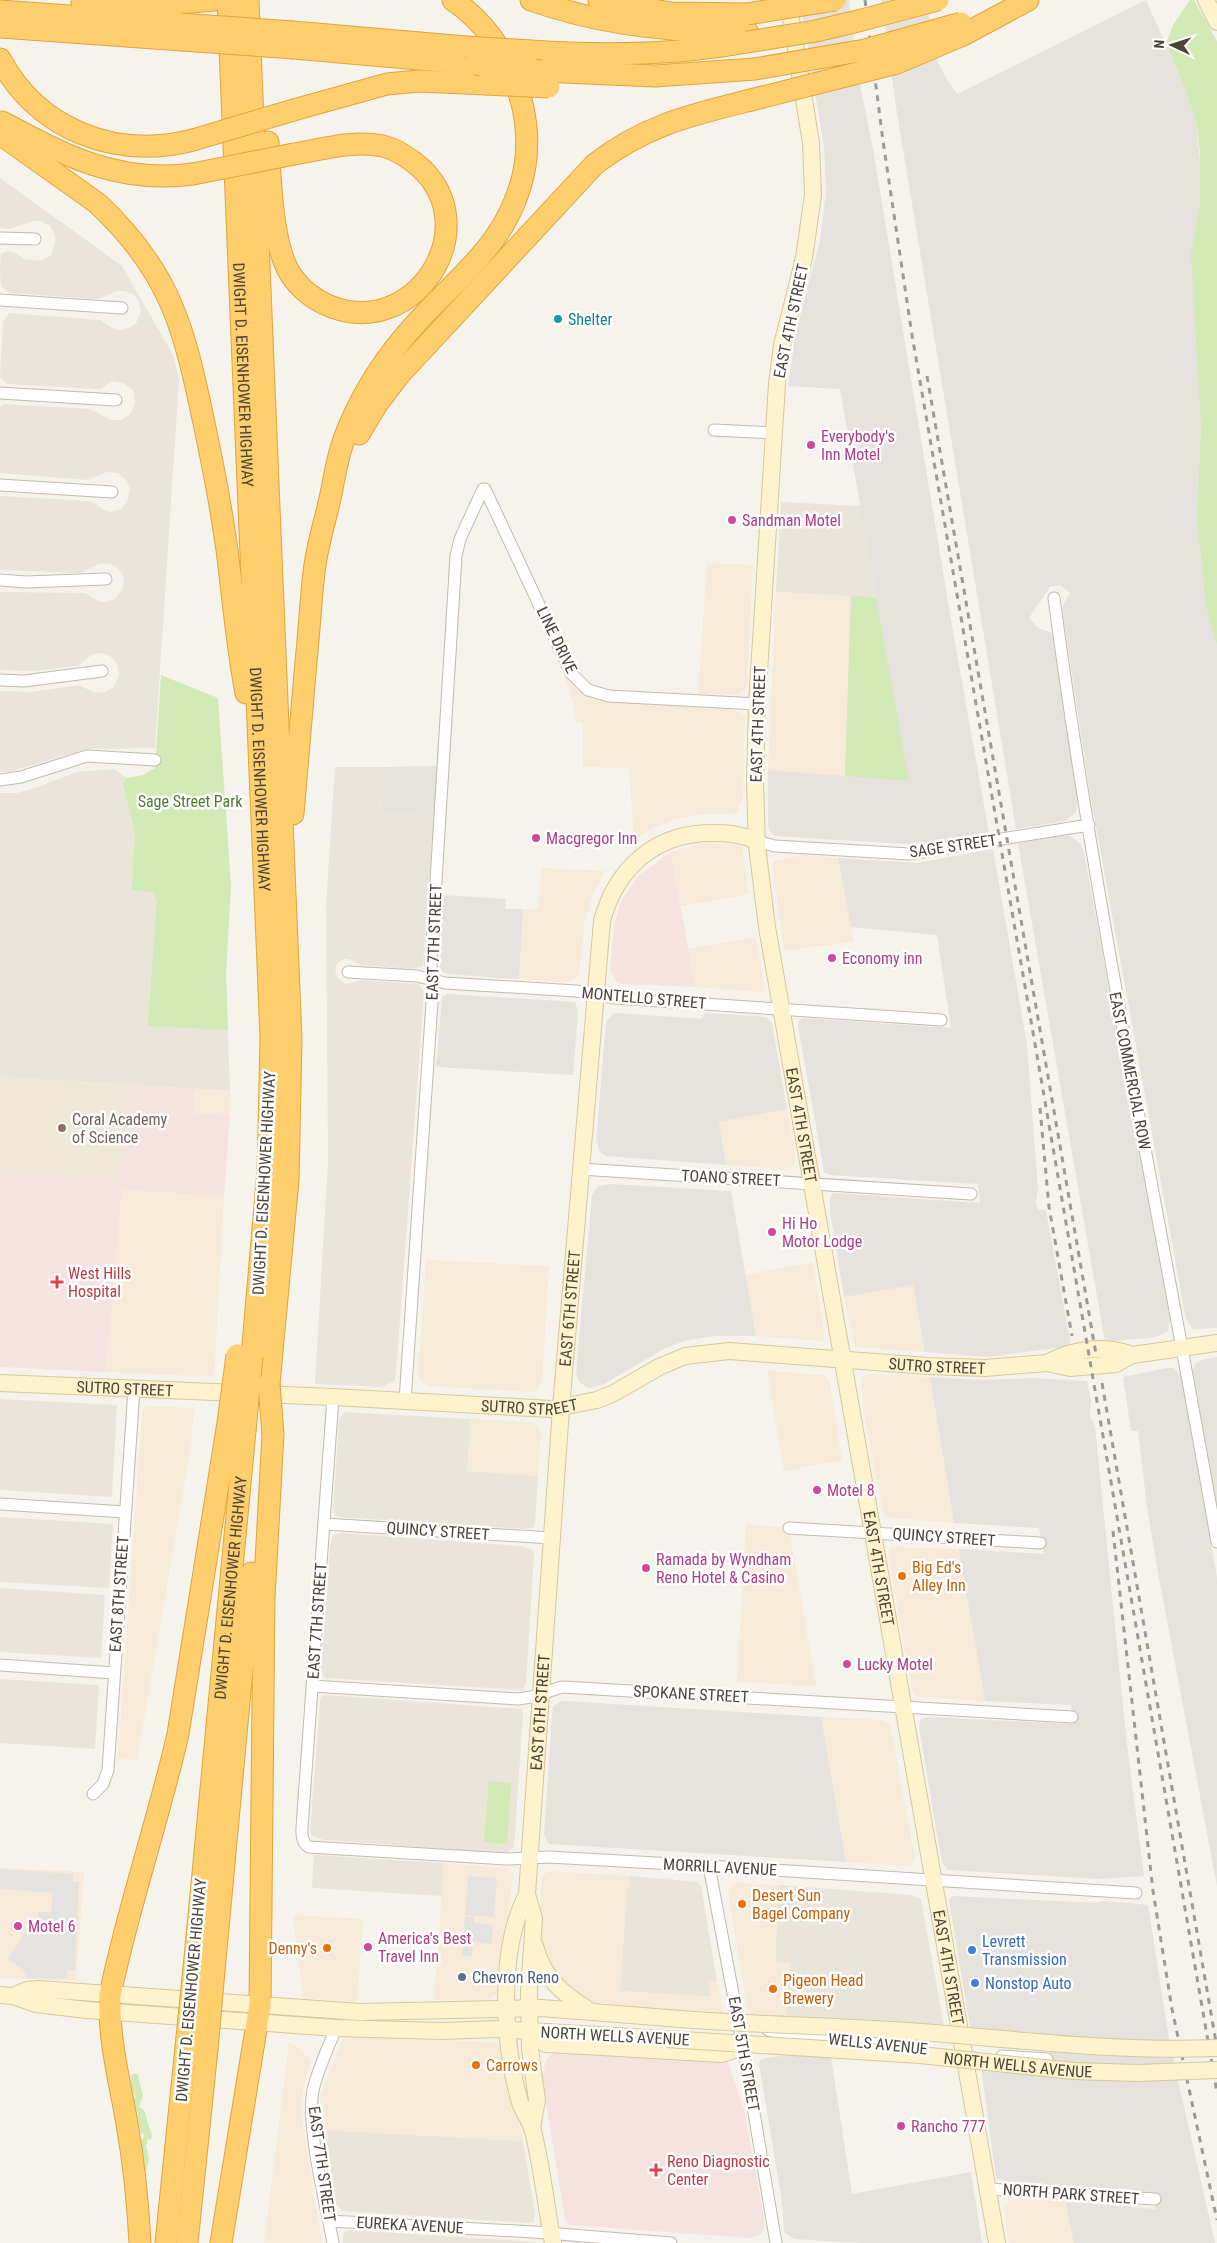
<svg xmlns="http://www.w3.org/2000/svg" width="1217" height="2243" font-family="'Roboto Condensed',sans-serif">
	<rect width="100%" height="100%" fill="#f6f3ec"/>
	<path fill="#eae5da" d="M0,178L122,266L173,355L179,379L155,748L87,749L9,772H0V691L32,692L79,685L95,693L104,692L114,687L119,675L117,664L110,656L102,653L93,654L77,666L35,671L0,670V592L85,593L98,601L105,602L115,599L122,590L124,578L119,569L110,564H99L80,573L0,570V496L88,501L94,503L104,510L112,512L122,508L127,501L130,489L127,481L118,473L106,472L88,480L0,473V407L4,404L90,409L111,420H122L131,413L135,402L133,390L123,383L112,381L100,389H95L7,384L0,377L3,322L9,313L100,320L112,328L120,330L129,328L136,323L141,312L139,302L134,295L125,291H116L98,299L10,293L5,290L1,285L0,272L1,254L8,251L14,252L24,259L41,261L51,255L55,244V235L50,226L42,221H33L10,229L0,228Z
		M781,502L861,506L876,598L776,592Z
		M335,767H384L381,813L434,817L423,966L413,969L361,965L349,959H343L337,964L335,971L337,977L345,984L362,980L417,984L421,986L424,993L396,1374L394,1381L382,1387L315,1384L328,1160L326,905Z
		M114,769L127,778H133L143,775L150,770L231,885L226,972L230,1091L0,1077V793H17L35,788L77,772Z
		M0,1399L117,1405L112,1497L0,1490Z
		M345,1412L470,1419L468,1471L538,1476L535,1524L532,1528L527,1529L338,1517L334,1514L333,1509L339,1419Z
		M0,1517L113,1524L109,1588L0,1582Z
		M339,1533L520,1546L532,1549L534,1554L526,1683L523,1690L325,1678L321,1670L330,1545L333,1535Z
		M0,1588L105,1595L101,1658L0,1652Z
		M0,1679L99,1685L95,1749L0,1743Z
		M326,1695L522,1709L523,1715L514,1847L506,1853L324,1840L312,1836L310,1831L320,1702L321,1697Z
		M314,1855L444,1863L442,1896L312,1888Z
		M630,1876L698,1882L701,1886L717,1981L709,1982L712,1997L620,1991L627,1886H630Z
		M779,1885L911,1895L921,1899L945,2031L786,2018L790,1964L775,1962Z
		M324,2130L523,2141L535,2213L534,2222L528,2223L342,2211L336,2204Z
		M349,2230L536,2242L538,2243H343V2234Z"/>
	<path fill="#f7ead8" d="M707,563L753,565L747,686L739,695L698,694Z
		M776,592L851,596L845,776L768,770Z
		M564,673L573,686L600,701L730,709L741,713L745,717L743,798L737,811L733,814H701L676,819L655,827L634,840L629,768L583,767V723L576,722L574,706Z
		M704,843L742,846L749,894L681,906L671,852Z
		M804,855L838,858L854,942L784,950L772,864L775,861Z
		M542,868L605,871L593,895L585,919L579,975L567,982L519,979L523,909H538Z
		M756,937L765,989L763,992L695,987L688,949Z
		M195,1089L230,1091V1115L194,1113Z
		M787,1109L796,1159L792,1167L781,1169L726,1165L719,1122Z
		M122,1188L224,1197L214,1377L106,1372Z
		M426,1260L549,1266L542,1382L537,1391L531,1392L429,1386L422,1382L418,1376Z
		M813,1262L824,1331L823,1341L756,1336L745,1275Z
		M913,1285L925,1352L855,1347L844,1297Z
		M767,1371L823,1375L829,1379L842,1460L784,1471Z
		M870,1374L930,1377L954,1523L884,1517L864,1413L861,1382L863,1376Z
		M146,1406L194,1408L191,1446L137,1760L118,1759L142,1413Z
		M470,1419L530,1422L537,1425L541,1432L538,1476L467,1471Z
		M746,1524L789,1528L816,1686L737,1682Z
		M890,1547L959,1549L985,1701L921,1697L915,1695L912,1690L888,1552Z
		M821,1717L881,1720L890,1724L915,1859L911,1866L846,1862Z
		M444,1863L507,1868L513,1873L502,1982L500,1991L488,2000H434Z
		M0,1868L84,1872L76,1980L0,1978Z
		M549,1871L630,1876V1887H627L620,1991L711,1997L709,1982L717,1981L723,2013L645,2009L591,2002L578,1997L555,1979L538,1935L542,1876Z
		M734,1883L779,1885L775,1962L790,1963L786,2018L748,2016L728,1890Z
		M293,1915L363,1919L357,2002L303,1998Z
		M349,2034L497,2043L502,2047L523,2141L324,2130L320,2122V2097L343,2038Z
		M289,2043L300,2049L311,2061L303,2088L301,2114L322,2243H264Z
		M1015,2199L1065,2201L1074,2243H1009L1004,2206L1009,2201Z"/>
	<path fill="#e6e2dd" d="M800,0H849L859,80L873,149L951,620L989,833L925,844H905L775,836L770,832L768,826V770L845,776L851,596L876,597L840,389L788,386L796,331L820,241L826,193L824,147Z
		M881,0H927L934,54L945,76L957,94L1146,0L1184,86L1196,122L1202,179L1201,422L1197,520L1206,608L1217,645V1328L1193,1329L1186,1319L1090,794L1062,608L1070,593L1060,585L1050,587L1029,618L1038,628L1052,633L1075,772L1077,802L1076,812L1065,821L1016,829L897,113Z
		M437,766L434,817L381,813L384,767Z
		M1060,836H1068L1076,840L1081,845L1084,853L1170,1318L1168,1331L1156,1337L1105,1342L1018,843Z
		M993,849L1027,1045L1038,1189L1036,1202L1038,1210H1046L1071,1346L988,1357L925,1352L913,1285L844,1297L830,1211V1197L833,1193L980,1203L978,1184L830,1175L824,1172L798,1026V1022L802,1018L951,1028L937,935L851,927L838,858L917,863Z
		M443,895L506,899L505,909H523L519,979L447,974L440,970Z
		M447,994L575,1002L578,1012L573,1075L436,1067L442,997Z
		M616,1013L701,1019L705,1013L766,1017L772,1023L787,1109L719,1122L726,1165L606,1156L600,1152L596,1141L606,1022L613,1014Z
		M611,1184L731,1191L756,1336H714L684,1341L664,1349L602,1385L588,1388L579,1382L576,1372L592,1195L598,1186Z
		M1217,1357V1511L1193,1370L1195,1364L1202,1360Z
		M1167,1368H1174L1183,1378L1217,1578V1886L1158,1573L1147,1506L1138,1431H1131L1123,1377Z
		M930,1377L981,1380L1032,1378L1087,1381L1091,1401L1090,1416L1095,1426L1127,1745L1144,1876L1099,1879L948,1870L942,1863L919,1727L920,1720L926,1717L1073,1724L1071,1705L985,1701L959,1549L1044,1554L1039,1528L954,1523Z
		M565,1701L821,1717L846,1862L549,1844L544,1835L552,1715L553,1707L559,1702Z
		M952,1896L1096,1903L1104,1901L1148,1905L1170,2045L1215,2243H1074L1065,2201L1155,2209L1153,2192L1008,2182L996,2178L981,2066L1052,2071L1050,2051L973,2044L949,1901Z
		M806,2053L831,2057L852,2194L971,2172L982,2243H863L794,2239L784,2232L782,2202L759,2064L760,2060L766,2058Z"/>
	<path fill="#efe8d6" d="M0,1077L127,1085L121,1178L0,1170Z"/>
	<path fill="#f6e3e0" d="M671,852L695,987L622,984L616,981L610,970L614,926L621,901L639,875Z
		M127,1085L195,1089L194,1113L230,1115L224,1197L122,1189L106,1372L0,1367V1170L121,1177Z
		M559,2052L722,2060L728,2062L745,2113L765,2225L761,2235L750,2238L568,2225L565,2220L542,2078L546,2060L552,2054Z"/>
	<path fill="#d2eab5" d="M1190,0H1194L1217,41V645L1206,608L1197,520L1201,422L1191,253L1200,204V151L1196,122L1184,86L1166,44L1173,25Z
		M851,596L876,598L909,781L845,776Z
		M161,675L218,698L231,885L226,972L228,1030L148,1026L157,900L152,892L132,890L135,832L123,784L127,778L143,775L155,768Z
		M489,1781L511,1783L507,1844L484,1842Z
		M135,2073L138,2075L143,2096L139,2107L144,2110L152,2136L151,2140L148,2139L146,2147C150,2155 150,2167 143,2174L140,2140L144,2138L143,2134L139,2132L136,2122L139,2113L135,2110L133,2101L136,2097L131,2091V2076Z"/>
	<path fill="#e5e3e0" d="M0,1869L73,1874V1882H79L75,1970H67V1979L26,1978L25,1971L8,1959L39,1912H51L53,1893L0,1889Z
		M468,1876L497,1878L494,1917L465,1915Z
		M465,1916L474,1917V1923L493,1925L492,1944L473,1942L472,1956L462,1955Z"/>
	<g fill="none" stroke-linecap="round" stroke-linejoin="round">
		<g stroke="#c2bbae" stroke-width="13">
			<path id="street" d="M0,238L35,239
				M0,300L122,308
				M0,393L116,400
				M714,430L773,433
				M0,485L112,492
				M0,580L26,582L106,579
				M1054,598C1096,915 1162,1227 1217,1542
				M0,680L24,681L102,671
				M0,780L21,777L87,756L155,760
				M756,841L775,846L909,854L1089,825
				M348,972L417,976L445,983L576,991L615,998L941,1020
				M580,1169L971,1194
				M333,1397L303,1813C303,1824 298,1841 309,1847L507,1859L549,1857L709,1866L1136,1893
				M405,1401L432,1002L431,962L456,556L460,539L483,489H485L571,673L588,690L609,696L757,704
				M0,1504L125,1512
				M324,1524L552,1538
				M789,1528L1040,1543
				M0,1665L114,1673
				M312,1686L518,1699L531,1697L562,1687L1072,1717
				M93,1794L103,1784L108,1770L134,1389
				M709,1866L741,2036L776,2243
				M768,2030L799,2036L889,2045
				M1002,2056L1047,2059
				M988,2189L1155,2199
				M329,2221L534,2232L671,2243
				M333,2243C326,2204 306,2127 313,2090C318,2069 328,2048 336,2028"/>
		</g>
		<g stroke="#d6c79b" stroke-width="18">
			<g id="secondary">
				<path id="s1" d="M788,0L811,143L813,195L804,258L782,345L777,384L757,704L755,782L757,846L767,927L997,2243"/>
				<path d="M1206,0L1217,22"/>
				<path d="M1047,1363C1072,1349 1105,1344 1132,1355"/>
				<path id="s2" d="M0,1383L333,1397L551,1409L597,1400L614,1393L659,1367L685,1356L729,1351L928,1366L985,1368L1047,1363L1070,1368L1116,1364L1132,1355L1217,1343"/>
				<path d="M527,1894L534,1919L529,1990L530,2049L537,2100L532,2128"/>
				<path d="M535,1946C543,1978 563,1994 590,2011"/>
				<path d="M0,1995L13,1996L36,2004L87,2010L336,2028L442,2031L497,2029L667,2039"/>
				<path d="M13,1996L27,1990L39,1989L360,2012L541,2008L668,2018"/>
				<path d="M530,2031L545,2044L567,2045L722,2054L743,2047"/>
				<path id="s3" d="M553,2243C546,2206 542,2167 533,2131C530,2120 522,2111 519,2099C503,2039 498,1951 527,1894L561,1408L602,921C616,868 656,833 711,833C727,833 741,834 756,841"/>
			</g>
		</g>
		<g stroke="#e0a43c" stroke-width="23">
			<g id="highway">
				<path id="s4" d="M228,0L271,1037L268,1171L252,1356"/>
				<path d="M248,0L291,1039L288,1180L269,1384"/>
				<path d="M531,0C602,25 673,33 747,31"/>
				<path d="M599,0L670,13L747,14"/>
				<path d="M82,2L157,5L214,0"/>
				<path d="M0,11L181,24"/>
				<path d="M0,27L182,40"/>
				<path d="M816,31L858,21"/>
				<path d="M293,32L466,47"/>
				<path d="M963,35L1028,0"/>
				<path d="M294,48L475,64"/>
				<path d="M531,51C603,56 676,55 747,42"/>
				<path d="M0,59C38,130 116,160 193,140"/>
				<path d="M541,71L655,76L755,69"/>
				<path d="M297,109L387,84L419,81L486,84"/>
				<path d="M2,122C66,156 118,184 193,174"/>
				<path d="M0,134L97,203C171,272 184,328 204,423C213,465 221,507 227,550C233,598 237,646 246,693"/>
				<path d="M268,142C270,176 272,230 284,261C292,283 311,299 332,307C414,338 485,231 422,169C411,159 398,150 383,146C354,140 323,149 294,154"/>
				<path d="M359,434L377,404L399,375L595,164C648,123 696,114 759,98"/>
				<path d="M293,814C298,759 302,705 307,651C310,622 311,593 315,565C318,544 324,524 329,503C334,482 336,462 343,442C357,403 378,368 405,336C453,278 511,246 525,166C529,141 526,113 518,90C506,53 485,22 453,0"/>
				<path id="s5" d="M194,1968L245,1431"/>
				<path d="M214,1971L251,1573"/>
				<path d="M140,2243C138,2203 134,2164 127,2124C120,2082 108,2039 110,1995C128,1907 158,1822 178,1734L228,1423"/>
				<path d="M166,2243L186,2047"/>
				<path d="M187,2243L207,2049"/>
				<path d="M221,2243L260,2005L264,1598L273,1434"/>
			</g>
		</g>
		<use href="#street" stroke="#fff" stroke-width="11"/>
		<use href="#secondary" stroke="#fff3cd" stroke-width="16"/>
		<use href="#highway" stroke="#ffcf6e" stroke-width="21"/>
		<path stroke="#9a9a9a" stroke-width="3" stroke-dasharray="6 6" stroke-linecap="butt" d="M865,0L883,141L912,335L1217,2093
			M927,376L1096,1354
			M1040,1108L1049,1207L1072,1336
			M1102,1383L1217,2048
			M1113,1531L1153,1891L1172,2009L1217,2220"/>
		<g stroke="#d6c79b" stroke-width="18" stroke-linecap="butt">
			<g id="secondary-bridge">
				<path d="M668,2018C753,2025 838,2026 922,2032C1021,2040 1118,2052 1217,2048"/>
				<path id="s6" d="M667,2039L920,2055L1074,2071L1138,2073L1217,2070"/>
			</g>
		</g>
		<g stroke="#e0a43c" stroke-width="23" stroke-linecap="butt">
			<path id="highway-bridge" d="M747,14L835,0
				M858,21L938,0
				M181,24L293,32
				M182,40L294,48
				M747,42L816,31
				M466,47L531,51
				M475,64L541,71
				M755,69L865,50L961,23
				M486,84L549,87
				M759,98L897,63L963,35
				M193,140L297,109
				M193,174L294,154
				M269,1384L273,1434
				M228,1423L237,1355
				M245,1431L252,1356
				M186,2047L194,1968
				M207,2049L214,1971"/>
		</g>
		<use href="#secondary-bridge" stroke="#fff3cd" stroke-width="16"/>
		<use href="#highway-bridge" stroke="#ffcf6e" stroke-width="21"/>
	</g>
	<circle fill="#0f9aa8" stroke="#fff" stroke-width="2" cx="558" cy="319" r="5"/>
	<g fill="#d1479c" stroke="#fff" stroke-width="2">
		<circle cx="811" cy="445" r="5"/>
		<circle cx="732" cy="520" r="5"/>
		<circle cx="536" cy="838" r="5"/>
		<circle cx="832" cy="958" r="5"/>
		<circle cx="772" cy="1232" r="5"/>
		<circle cx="817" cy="1490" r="5"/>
		<circle cx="646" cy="1568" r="5"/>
		<circle cx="847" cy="1664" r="5"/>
		<circle cx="18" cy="1926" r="5"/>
		<circle cx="368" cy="1947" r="5"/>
		<circle cx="901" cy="2126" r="5"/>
	</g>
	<circle fill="#8d6e63" stroke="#fff" stroke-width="2" cx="62" cy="1128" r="5"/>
	<g fill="#e0444e" stroke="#fff" stroke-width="2">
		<path d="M54.5 1274.5h5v5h5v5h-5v5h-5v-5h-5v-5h5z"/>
		<path d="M653.5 2162.5h5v5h5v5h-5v5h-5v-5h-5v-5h5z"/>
	</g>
	<g fill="#e8710a" stroke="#fff" stroke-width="2">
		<circle cx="902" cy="1576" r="5"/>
		<circle cx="742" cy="1904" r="5"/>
		<circle cx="327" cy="1948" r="5"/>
		<circle cx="773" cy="1989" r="5"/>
		<circle cx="476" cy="2065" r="5"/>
	</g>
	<g fill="#3f7fe0" stroke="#fff" stroke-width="2">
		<circle cx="972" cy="1950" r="5"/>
		<circle cx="975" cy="1983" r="5"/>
	</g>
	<circle fill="#5c6f8a" stroke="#fff" stroke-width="2" cx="462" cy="1977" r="5"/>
	<g text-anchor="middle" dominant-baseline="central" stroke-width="5" stroke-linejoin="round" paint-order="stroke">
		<g font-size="16" fill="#0d838f" stroke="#fff" text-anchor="start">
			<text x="568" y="319">Shelter</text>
		</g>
		<g font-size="16" fill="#4b4439" stroke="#fff">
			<text transform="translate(791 321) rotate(-78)">EAST 4TH STREET</text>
			<text stroke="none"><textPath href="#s4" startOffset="375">DWIGHT D. EISENHOWER HIGHWAY</textPath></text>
			<text transform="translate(557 640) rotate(64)">LINE DRIVE</text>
			<text transform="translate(758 724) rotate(-88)">EAST 4TH STREET</text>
			<text stroke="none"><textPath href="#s4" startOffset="780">DWIGHT D. EISENHOWER HIGHWAY</textPath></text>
			<text transform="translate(953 846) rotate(-8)">SAGE STREET</text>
			<text transform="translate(434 942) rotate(-88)">EAST 7TH STREET</text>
			<text transform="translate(644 998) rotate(5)">MONTELLO STREET</text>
			<text transform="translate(1130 1071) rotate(79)">EAST COMMERCIAL ROW</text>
			<text stroke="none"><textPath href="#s1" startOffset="1135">EAST 4TH STREET</textPath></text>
			<text transform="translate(731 1178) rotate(3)">TOANO STREET</text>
			<text transform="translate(264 1183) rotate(-87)">DWIGHT D. EISENHOWER HIGHWAY</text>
			<text stroke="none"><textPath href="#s3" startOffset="945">EAST 6TH STREET</textPath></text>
			<text stroke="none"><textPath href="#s2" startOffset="950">SUTRO STREET</textPath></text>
			<text stroke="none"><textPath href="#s2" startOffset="125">SUTRO STREET</textPath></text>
			<text stroke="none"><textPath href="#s2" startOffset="530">SUTRO STREET</textPath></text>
			<text transform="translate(438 1531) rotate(4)">QUINCY STREET</text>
			<text transform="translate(944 1537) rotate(4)">QUINCY STREET</text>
			<text stroke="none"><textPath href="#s1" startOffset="1585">EAST 4TH STREET</textPath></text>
			<text stroke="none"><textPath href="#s5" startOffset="382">DWIGHT D. EISENHOWER HIGHWAY</textPath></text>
			<text transform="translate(119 1594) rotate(-86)">EAST 8TH STREET</text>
			<text transform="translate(317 1621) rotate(-86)">EAST 7TH STREET</text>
			<text transform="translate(691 1694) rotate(3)">SPOKANE STREET</text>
			<text stroke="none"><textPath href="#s3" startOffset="540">EAST 6TH STREET</textPath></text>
			<text transform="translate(720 1867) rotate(3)">MORRILL AVENUE</text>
			<text stroke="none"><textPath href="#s1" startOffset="1990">EAST 4TH STREET</textPath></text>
			<text transform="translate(191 1990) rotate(-85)">DWIGHT D. EISENHOWER HIGHWAY</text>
			<text transform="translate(615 2036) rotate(3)">NORTH WELLS AVENUE</text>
			<text transform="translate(878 2044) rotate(6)">WELLS AVENUE</text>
			<text transform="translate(744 2054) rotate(80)">EAST 5TH STREET</text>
			<text stroke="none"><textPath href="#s6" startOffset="352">NORTH WELLS AVENUE</textPath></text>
			<text transform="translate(322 2164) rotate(82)">EAST 7TH STREET</text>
			<text transform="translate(1071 2194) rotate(4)">NORTH PARK STREET</text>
			<text transform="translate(410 2225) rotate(3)">EUREKA AVENUE</text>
		</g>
		<g font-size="16" fill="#b23c85" stroke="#fff" text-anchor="start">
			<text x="821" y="436">Everybody's<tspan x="821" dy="18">Inn Motel</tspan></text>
			<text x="742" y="520">Sandman Motel</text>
			<text x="546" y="838">Macgregor Inn</text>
			<text x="842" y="958">Economy inn</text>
			<text x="782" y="1223">Hi Ho<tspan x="782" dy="18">Motor Lodge</tspan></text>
			<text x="827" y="1490">Motel 8</text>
			<text x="656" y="1559">Ramada by Wyndham<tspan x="656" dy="18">Reno Hotel &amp; Casino</tspan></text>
			<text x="857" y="1664">Lucky Motel</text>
			<text x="28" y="1926">Motel 6</text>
			<text x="378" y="1938">America's Best<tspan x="378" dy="18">Travel Inn</tspan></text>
			<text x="911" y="2126">Rancho 777</text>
		</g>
		<g font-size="16" fill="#4a7f2a" stroke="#fff">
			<text x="190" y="801">Sage Street Park</text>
		</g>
		<g font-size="16" fill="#785e54" stroke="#fff" text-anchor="start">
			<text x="72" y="1119">Coral Academy<tspan x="72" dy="18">of Science</tspan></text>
		</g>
		<g font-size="16" fill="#be3a42" stroke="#fff" text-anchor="start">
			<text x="68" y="1273">West Hills<tspan x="68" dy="18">Hospital</tspan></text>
			<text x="667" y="2161">Reno Diagnostic<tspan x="667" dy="18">Center</tspan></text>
		</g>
		<g font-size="16" fill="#c56008" stroke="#fff" text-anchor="start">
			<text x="912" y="1567">Big Ed's<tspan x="912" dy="18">Alley Inn</tspan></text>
			<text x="752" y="1895">Desert Sun<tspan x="752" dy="18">Bagel Company</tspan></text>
			<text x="317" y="1948" text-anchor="end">Denny's</text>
			<text x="783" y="1980">Pigeon Head<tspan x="783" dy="18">Brewery</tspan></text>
			<text x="486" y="2065">Carrows</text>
		</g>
		<g font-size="16" fill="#366cbe" stroke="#fff" text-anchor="start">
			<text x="982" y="1941">Levrett<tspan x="982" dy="18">Transmission</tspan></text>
			<text x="985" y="1983">Nonstop Auto</text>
		</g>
		<g font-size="16" fill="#4e5e75" stroke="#fff" text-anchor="start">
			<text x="472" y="1977">Chevron Reno</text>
		</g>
	</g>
	<g transform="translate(1172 45) rotate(274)" stroke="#ffffff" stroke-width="4" paint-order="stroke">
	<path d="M0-4L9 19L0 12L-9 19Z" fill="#4b4439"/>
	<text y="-8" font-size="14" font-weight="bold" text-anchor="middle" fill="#4b4439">N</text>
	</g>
</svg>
